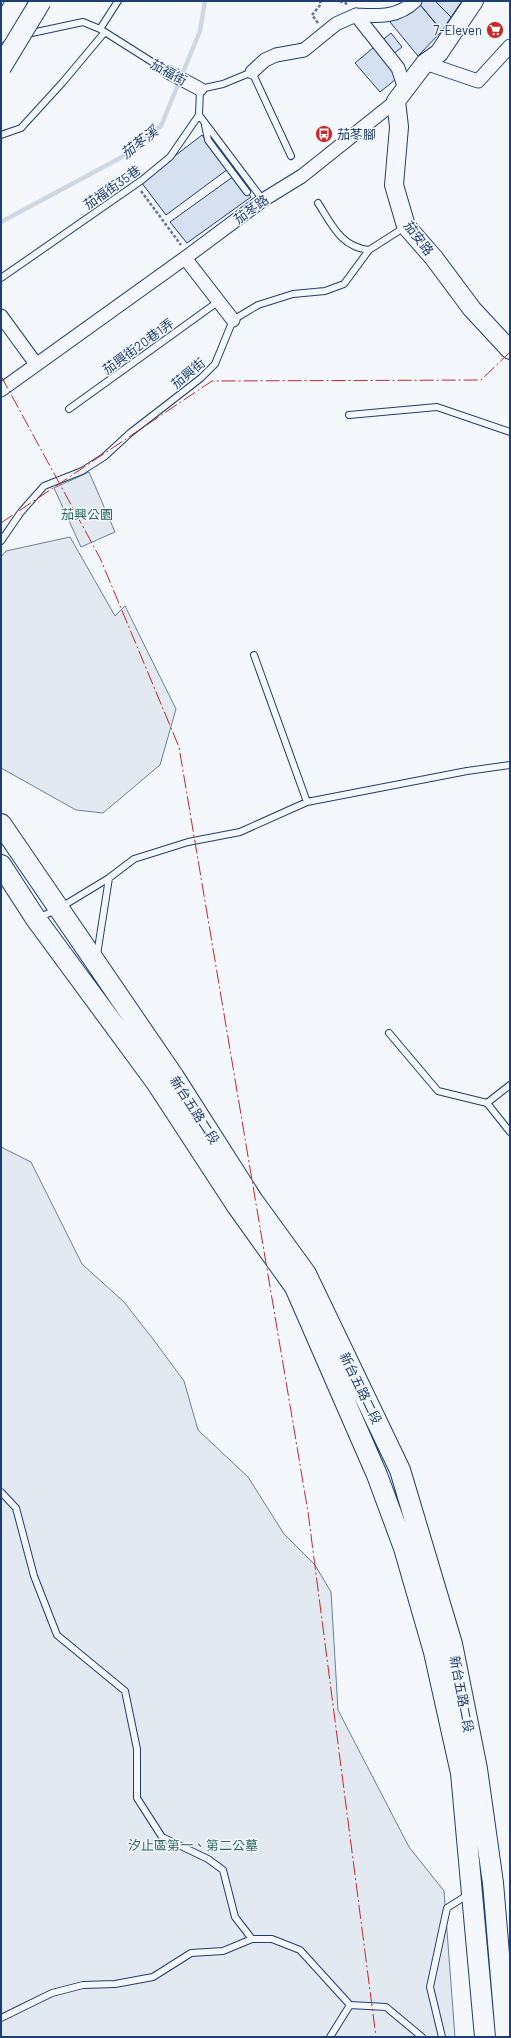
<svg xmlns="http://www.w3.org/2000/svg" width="511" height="2038" font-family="Barlow,'Noto Sans TC',sans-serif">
	<rect width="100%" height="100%" fill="#f4f7fb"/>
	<path fill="#e3e9f0" stroke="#687fa3" d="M89,472L115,532L81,547L54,488Z
		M70,537L115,616L125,606L176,709L160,765L103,813L76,810L1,768V557L6,551Z
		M1,1147L31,1162L82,1264L124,1302L153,1339L184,1381L198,1430L248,1477L284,1534L315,1565L331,1592L338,1710L409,1847L444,1891L455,2037H1Z"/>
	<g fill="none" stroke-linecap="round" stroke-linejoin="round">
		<path stroke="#cfd7e4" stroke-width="4.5" d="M1,222L122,157L161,126L200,31L205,1"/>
	</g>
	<path fill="#d5e0f0" stroke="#1d3f73" d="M413,1H417L442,31L418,56L390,22Z
		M417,1H435L451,17L442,31Z
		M435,1H462L451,17Z
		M391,33L402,47L387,59L401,75L380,92L355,63Z
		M202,135L228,169L166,215L141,182Z
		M234,176L251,197L187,243L170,222Z"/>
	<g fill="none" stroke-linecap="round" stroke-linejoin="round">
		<g stroke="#1d3f73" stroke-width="8">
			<path id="lane" d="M100,29L118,1
				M27,34L83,22L100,29L168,72
				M1,39L14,36
				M199,115L263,200
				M205,125L208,140L247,192
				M1,135L21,128L63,82L104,33
				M318,203C332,225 341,247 369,250
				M1,278L142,180L170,157L199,115L200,89L223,84L252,72L291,156
				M69,409L219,301
				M349,415L437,407L510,432
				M1,541L21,512L44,486L82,471L104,457L130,433L201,378L215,364L233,320L258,305L293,294L325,291L344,284L369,250L405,227
				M254,655L307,802
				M38,918L58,909L109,878L134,859L188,842L240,832L307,802L467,771L510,765
				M97,955L109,878
				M389,1033L438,1091L487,1103
				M510,1085L487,1103L510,1132
				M1,1492L16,1508L34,1576L57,1635L125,1691L137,1749V1798L162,1837L208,1859L223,1870L235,1917L252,1939H272L300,1950L350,2005L386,2007L422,2037
				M1,2018L52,1993L83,1985L115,1984L153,1977L191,1953L223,1951L252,1939
				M330,2037L350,2005
				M442,2037L430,1987L447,1908L469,1894"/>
		</g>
		<g stroke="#1d3f73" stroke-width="15">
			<path id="street" d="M356,15C379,16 397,18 415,1
				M425,63L478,81L510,46
				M168,72L200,89
				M252,72L265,60L276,55L304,50L336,24L356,15L398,68L405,89
				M185,258L233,320
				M1,316L36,364
				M1,390L185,258L263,200L302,176L396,101"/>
		</g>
		<g stroke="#1d3f73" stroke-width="20">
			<path id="secondary" d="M474,1L439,53L425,63L396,101L399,127L394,185L406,226L434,258L472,309L510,350"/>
		</g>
		<g stroke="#1d3f73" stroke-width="22">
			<path id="primary" d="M1,28L17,1
				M1,824L174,1077L253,1201L306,1274L400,1470L452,1644L477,1769L493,1883L506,2037
				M1,865L36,919L156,1082L237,1206L295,1287L377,1475L404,1548L434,1652L461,1773L485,2037"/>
		</g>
		<path stroke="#5e769c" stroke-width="2.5" stroke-dasharray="3 2" stroke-linecap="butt" d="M340,1L347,4
			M318,23L312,15L321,4L320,1
			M141,191L181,245"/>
		<use href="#lane" stroke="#f4f7fb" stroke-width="6"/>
		<use href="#street" stroke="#f4f7fb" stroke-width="13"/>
		<use href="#secondary" stroke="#f4f7fb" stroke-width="18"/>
		<use href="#primary" stroke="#f4f7fb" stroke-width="20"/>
		<g stroke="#1d3f73" stroke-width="22" stroke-linecap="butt">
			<path id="primary-bridge" d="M1,67L41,1"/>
		</g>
		<use href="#primary-bridge" stroke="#f4f7fb" stroke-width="20"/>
		<path stroke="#c62828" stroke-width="1" stroke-dasharray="14 3 2 3" stroke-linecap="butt" d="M1,376L100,558L179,747L308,1512L376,2037
			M1,523L212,381L481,380L510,352"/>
	</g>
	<defs>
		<g id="supermarket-disc" transform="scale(0.9)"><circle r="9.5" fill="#c62828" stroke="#f4f7fb"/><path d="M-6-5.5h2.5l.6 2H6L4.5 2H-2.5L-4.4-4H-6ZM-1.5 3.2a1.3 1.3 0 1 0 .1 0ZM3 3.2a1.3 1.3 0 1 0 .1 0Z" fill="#fff"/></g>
		<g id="bus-disc" transform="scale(0.9)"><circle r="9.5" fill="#c62828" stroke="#f4f7fb"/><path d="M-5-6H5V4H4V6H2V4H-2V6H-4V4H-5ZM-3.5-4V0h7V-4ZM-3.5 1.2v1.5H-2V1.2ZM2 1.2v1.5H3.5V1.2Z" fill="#fff"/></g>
	</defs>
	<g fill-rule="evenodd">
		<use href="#supermarket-disc" x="495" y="30"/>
		<use href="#bus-disc" x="324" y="134"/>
	</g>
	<g text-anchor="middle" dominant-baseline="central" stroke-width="3" stroke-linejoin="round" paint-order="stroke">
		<g font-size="13" fill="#1d3f73" stroke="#f4f7fb" text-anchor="end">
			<text x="482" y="30">7-Eleven</text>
			<text x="337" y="134" text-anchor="start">茄苳腳</text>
		</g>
		<g font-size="13" fill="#1d3f73" stroke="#f4f7fb">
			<text transform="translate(169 72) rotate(29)">茄福街</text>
			<text transform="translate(112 187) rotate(-35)">茄福街35巷</text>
			<text transform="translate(251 209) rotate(-36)">茄苳路</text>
			<text transform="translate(419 238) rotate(53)">茄安路</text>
			<text transform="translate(138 346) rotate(-36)">茄興街20巷1弄</text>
			<text transform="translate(188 373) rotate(-40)">茄興街</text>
			<text transform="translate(195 1110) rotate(57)">新台五路二段</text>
			<text transform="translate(361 1388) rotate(64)">新台五路二段</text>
			<text transform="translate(462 1694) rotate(79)">新台五路二段</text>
		</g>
		<g font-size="13" fill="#2c6c60" stroke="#f4f7fb">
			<text x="87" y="514">茄興公園</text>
			<text x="193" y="1845">汐止區第一、第二公墓</text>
		</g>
		<g font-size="14" font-style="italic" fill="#1d3f73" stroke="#f4f7fb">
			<text transform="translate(139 142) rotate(-38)">茄苳溪</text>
		</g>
	</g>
	<rect width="511" height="2038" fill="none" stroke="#1d3f73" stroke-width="4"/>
</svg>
